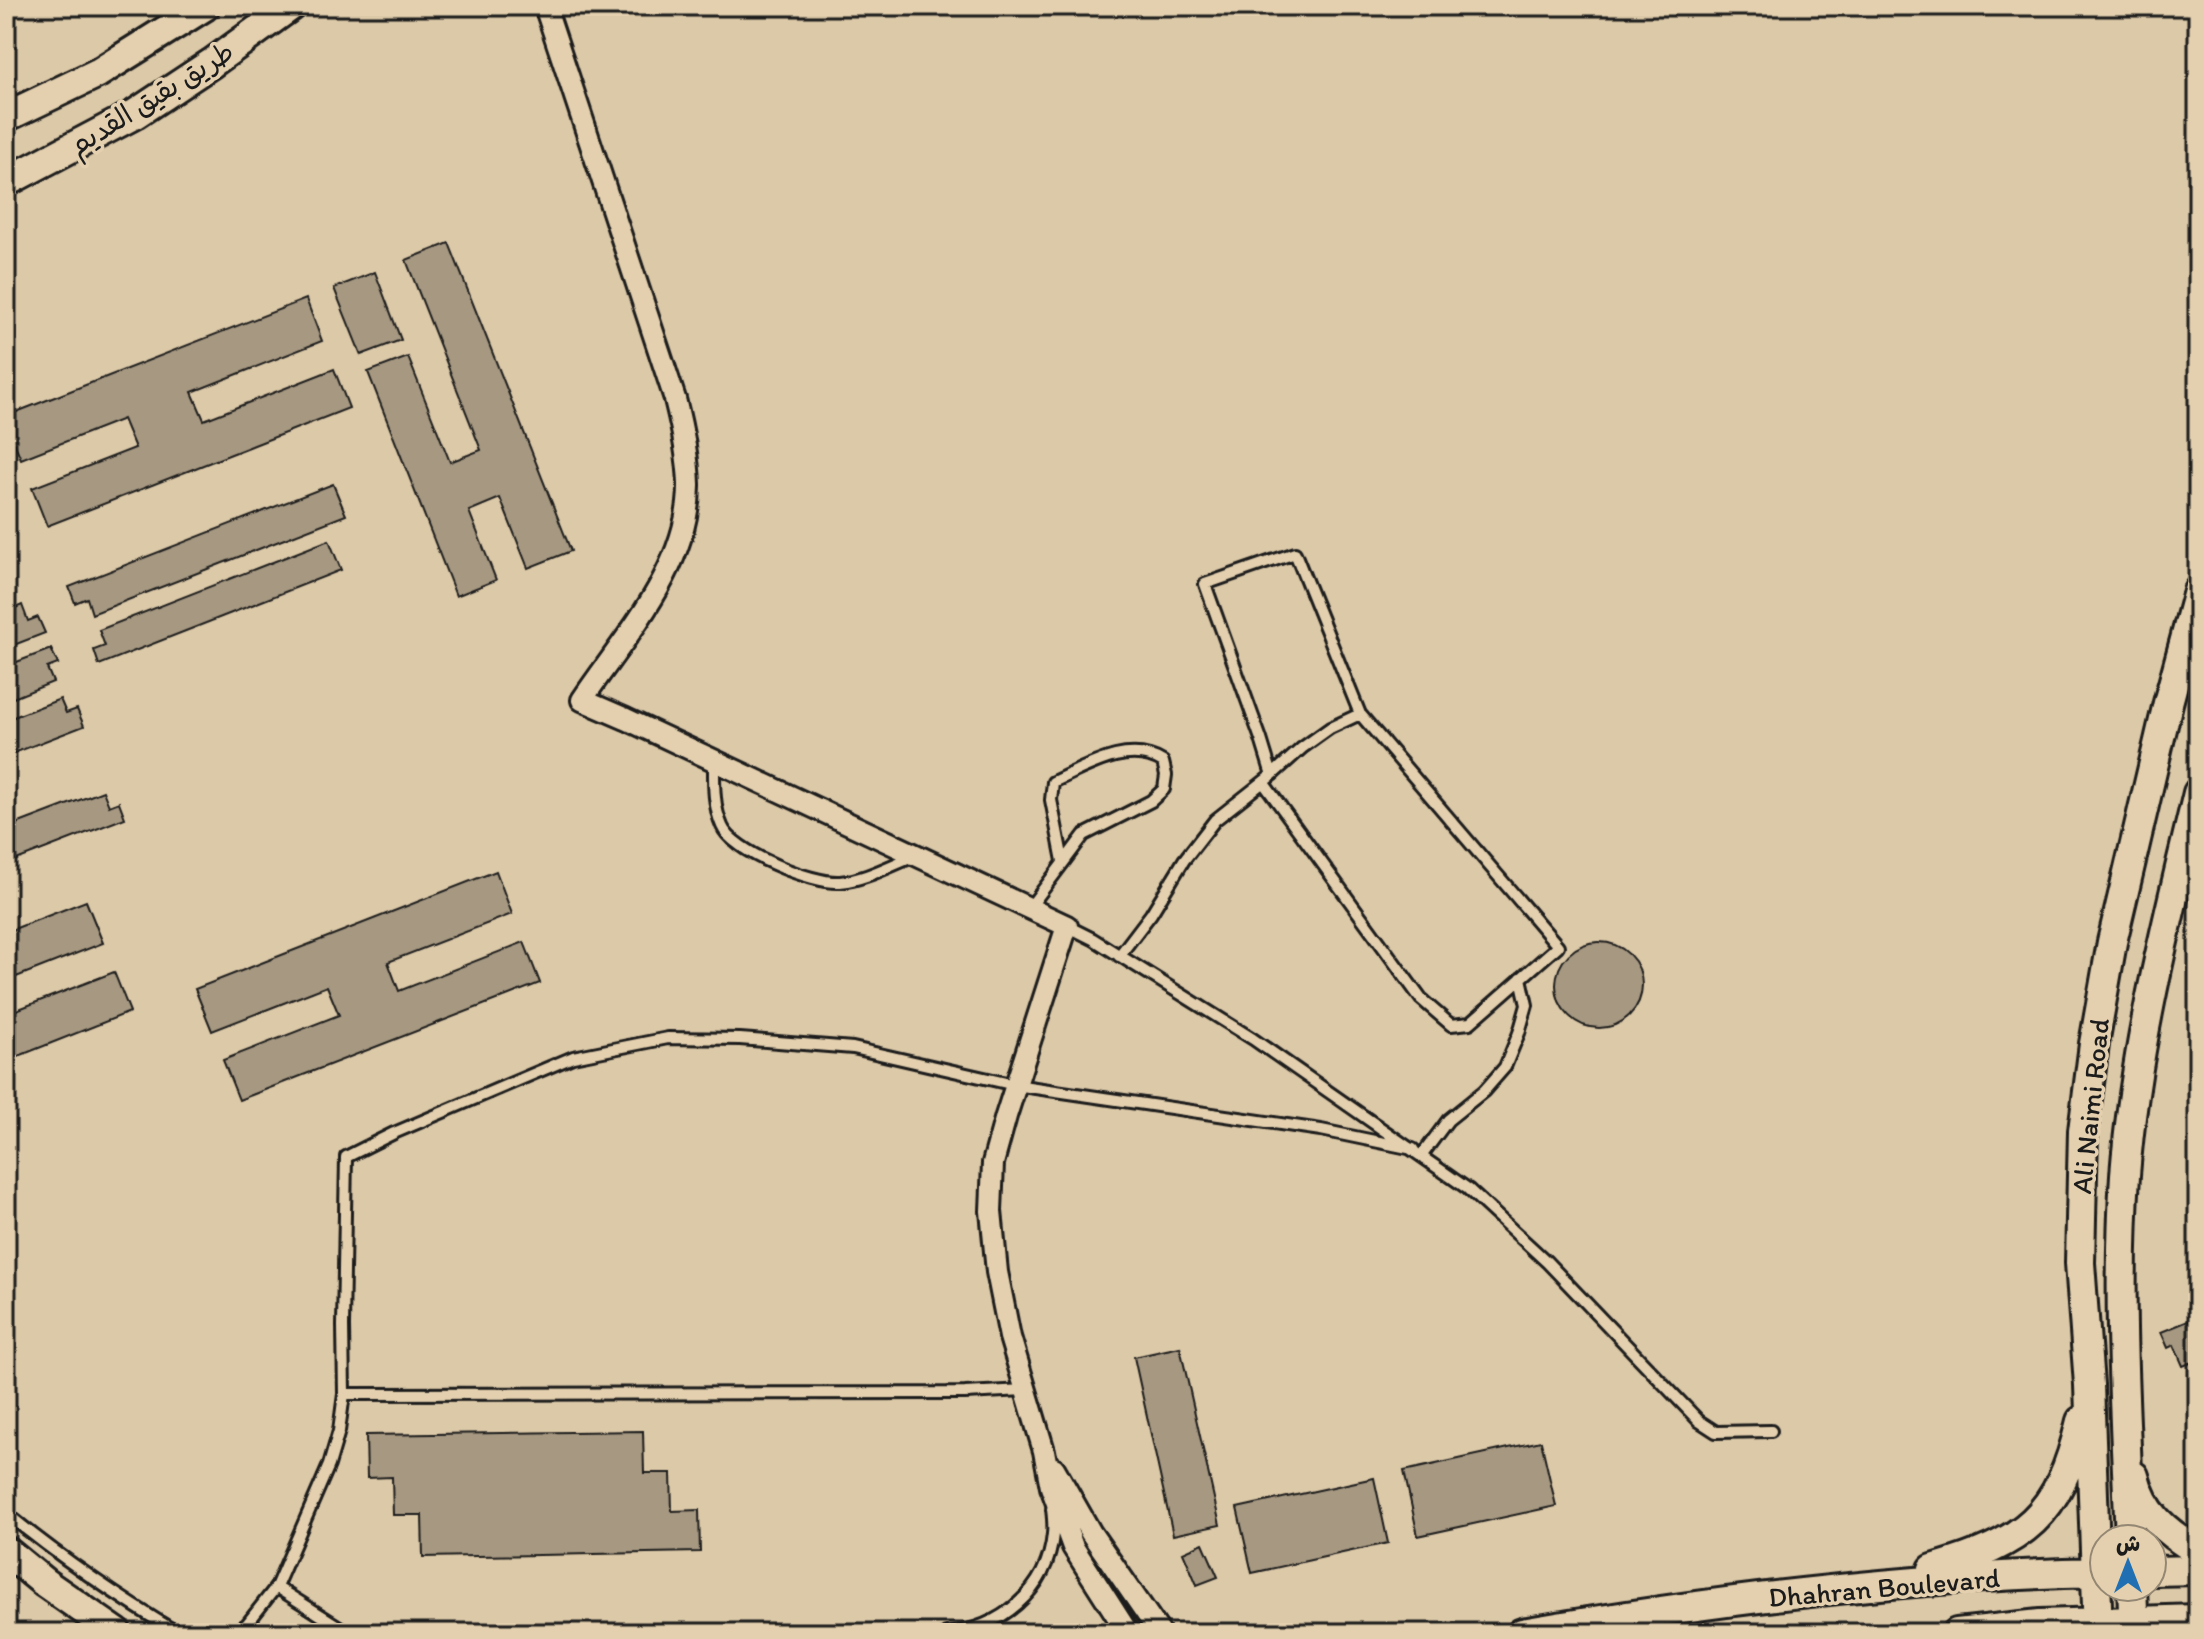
<svg xmlns="http://www.w3.org/2000/svg" width="2204" height="1639" font-family="Itim,'Playpen Sans Arabic',sans-serif">
	<rect width="100%" height="100%" fill="#dcc9a8"/>
	<filter id="ink" filterUnits="userSpaceOnUse"><feTurbulence type="fractalNoise" baseFrequency=".0125" numOctaves="2"/><feDisplacementMap in="SourceGraphic" scale="16" xChannelSelector="R" yChannelSelector="G"/><feConvolveMatrix kernelMatrix="1 2 1 2 8 2 1 2 1" color-interpolation-filters="sRGB"/></filter>
	<g filter="url(#ink)">
		<path fill="#a69881" stroke="#1c1c1c" stroke-width="2" d="M449,243L571,551L528,568L500,498L469,511L496,580L456,596L368,372L408,357L450,462L481,450L406,260Z
			M375,272L401,340L361,355L334,288Z
			M306,299L322,341L192,392L204,420L334,369L349,408L47,526L32,488L135,448L123,419L21,459L6,423V416Z
			M333,484L346,515L92,614L87,598L75,603L69,587Z
			M329,540L341,570L99,665L94,650L105,646L99,630Z
			M22,605L28,621L38,617L45,633L6,648V612Z
			M51,649L58,664L47,668L53,682L6,701V666Z
			M60,699L66,713L77,709L84,726L6,756V720Z
			M103,791L109,806L119,802L125,818L6,864V828Z
			M496,871L512,914L388,962L399,991L524,942L540,983L239,1100L223,1060L339,1015L327,986L212,1031L195,989Z
			M86,901L103,943L6,981V932Z
			M1556 985a43 43 0 1 1 86 0a43 43 0 1 1-86 0Z
			M114,972L130,1012L6,1061V1014Z
			M2198,1317V1360L2183,1366L2174,1345L2168,1348L2161,1332Z
			M1180,1347L1220,1525L1173,1535L1134,1357Z
			M643,1431L644,1473H671L672,1511L699,1510L700,1552L423,1557L422,1515H393L392,1477L367,1478L366,1435Z
			M1541,1441L1556,1506L1418,1536L1404,1471Z
			M1374,1478L1388,1543L1252,1573L1237,1508Z
			M1203,1543L1218,1577L1197,1585L1183,1552Z"/>
		<g fill="none" stroke-linecap="round" stroke-linejoin="round">
			<g stroke="#1c1c1c" stroke-width="16">
				<path id="lane" d="M714,760C714,782 713,806 722,826C732,852 813,884 840,882C865,880 891,865 915,856
					M1263,782L1421,999L1451,1025L1470,1023L1558,946L1360,714L1295,553L1205,584L1261,739L1272,775
					M1030,907L1084,835L1151,801L1164,789L1166,775L1163,762C1129,740 1086,767 1053,782L1051,800L1063,861
					M1067,926L1093,939L1253,1039L1468,1189L1547,1262L1699,1421L1716,1432L1771,1431
					M1119,956L1151,914L1184,860L1215,820L1272,775L1302,748L1330,728L1360,714
					M1422,1155L1448,1120L1484,1091L1505,1067L1519,1033L1527,1005L1521,978
					M344,1394L965,1393L1025,1390
					M6,1513C61,1558 118,1597 178,1633
					M276,1587L349,1633
					M235,1633L247,1624L276,1587L329,1465L339,1431L344,1394L343,1326L346,1157L394,1133L573,1057L668,1038L740,1039L853,1048L1015,1085L1321,1130L1413,1149
					M946,1633C999,1630 1048,1591 1053,1534C1054,1526 1053,1517 1052,1509"/>
			</g>
			<g stroke="#1c1c1c" stroke-width="26">
				<path id="street" d="M545,6L675,399C682,427 688,455 689,484C690,566 625,636 582,700L626,719L1067,926L1006,1116L993,1163L991,1211L997,1272L1010,1337L1044,1451L1051,1487L1073,1547L1128,1633
					M1054,1468L1091,1533L1160,1633"/>
			</g>
			<g stroke="#1c1c1c" stroke-width="34">
				<path id="secondary" d="M6,117L98,73L205,6
					M6,182L135,114L212,63L291,6
					M2134,1476C2143,1513 2165,1532 2198,1551
					M2130,1539C2125,1418 2117,1296 2125,1175C2135,1045 2168,919 2198,793
					M6,1551L45,1583L117,1633
					M1933,1569C2025,1542 2059,1517 2081,1421
					M2152,1571L2198,1570
					M2132,1587L2134,1633
					M1522,1633C1714,1600 1909,1576 2104,1572
					M1957,1633L2040,1624L2198,1619
					M2098,1633L2089,1385L2080,1263L2083,1131L2094,1044L2112,942L2168,703L2198,591"/>
			</g>
			<use href="#lane" stroke="#e4d0ae" stroke-width="10"/>
			<use href="#street" stroke="#e4d0ae" stroke-width="20"/>
			<use href="#secondary" stroke="#e4d0ae" stroke-width="28"/>
		</g>
	</g>
	<g text-anchor="middle" dominant-baseline="central" stroke-width="7" stroke-linejoin="round" paint-order="stroke">
		<g font-size="28" fill="#1c1c1c" stroke="#e4d0ae">
			<text transform="translate(151 98) rotate(-32)">طريق بقيق القديم</text>
			<text transform="translate(2090 1106) rotate(-84)">Ali Naimi Road</text>
			<text transform="translate(1884 1587) rotate(-5)">Dhahran Boulevard</text>
		</g>
	</g>
	<rect width="2204" height="1639" fill="none" stroke="#e4d0ae" stroke-width="32"/>
	<rect x="16" y="16" width="2172" height="1607" fill="none" stroke="#1c1c1c" stroke-width="3" filter="url(#ink)"/>
	<g transform="translate(2128 1563)"><circle r="38" fill="#e4d0ae" stroke="#948874" stroke-width="2"/>
	<path d="M0-6L14 30L0 20L-14 30Z" fill="#1f6fb2"/>
	<text y="-12" font-size="22" font-weight="bold" text-anchor="middle" fill="#1c1c1c">ش</text>
	</g>
</svg>
